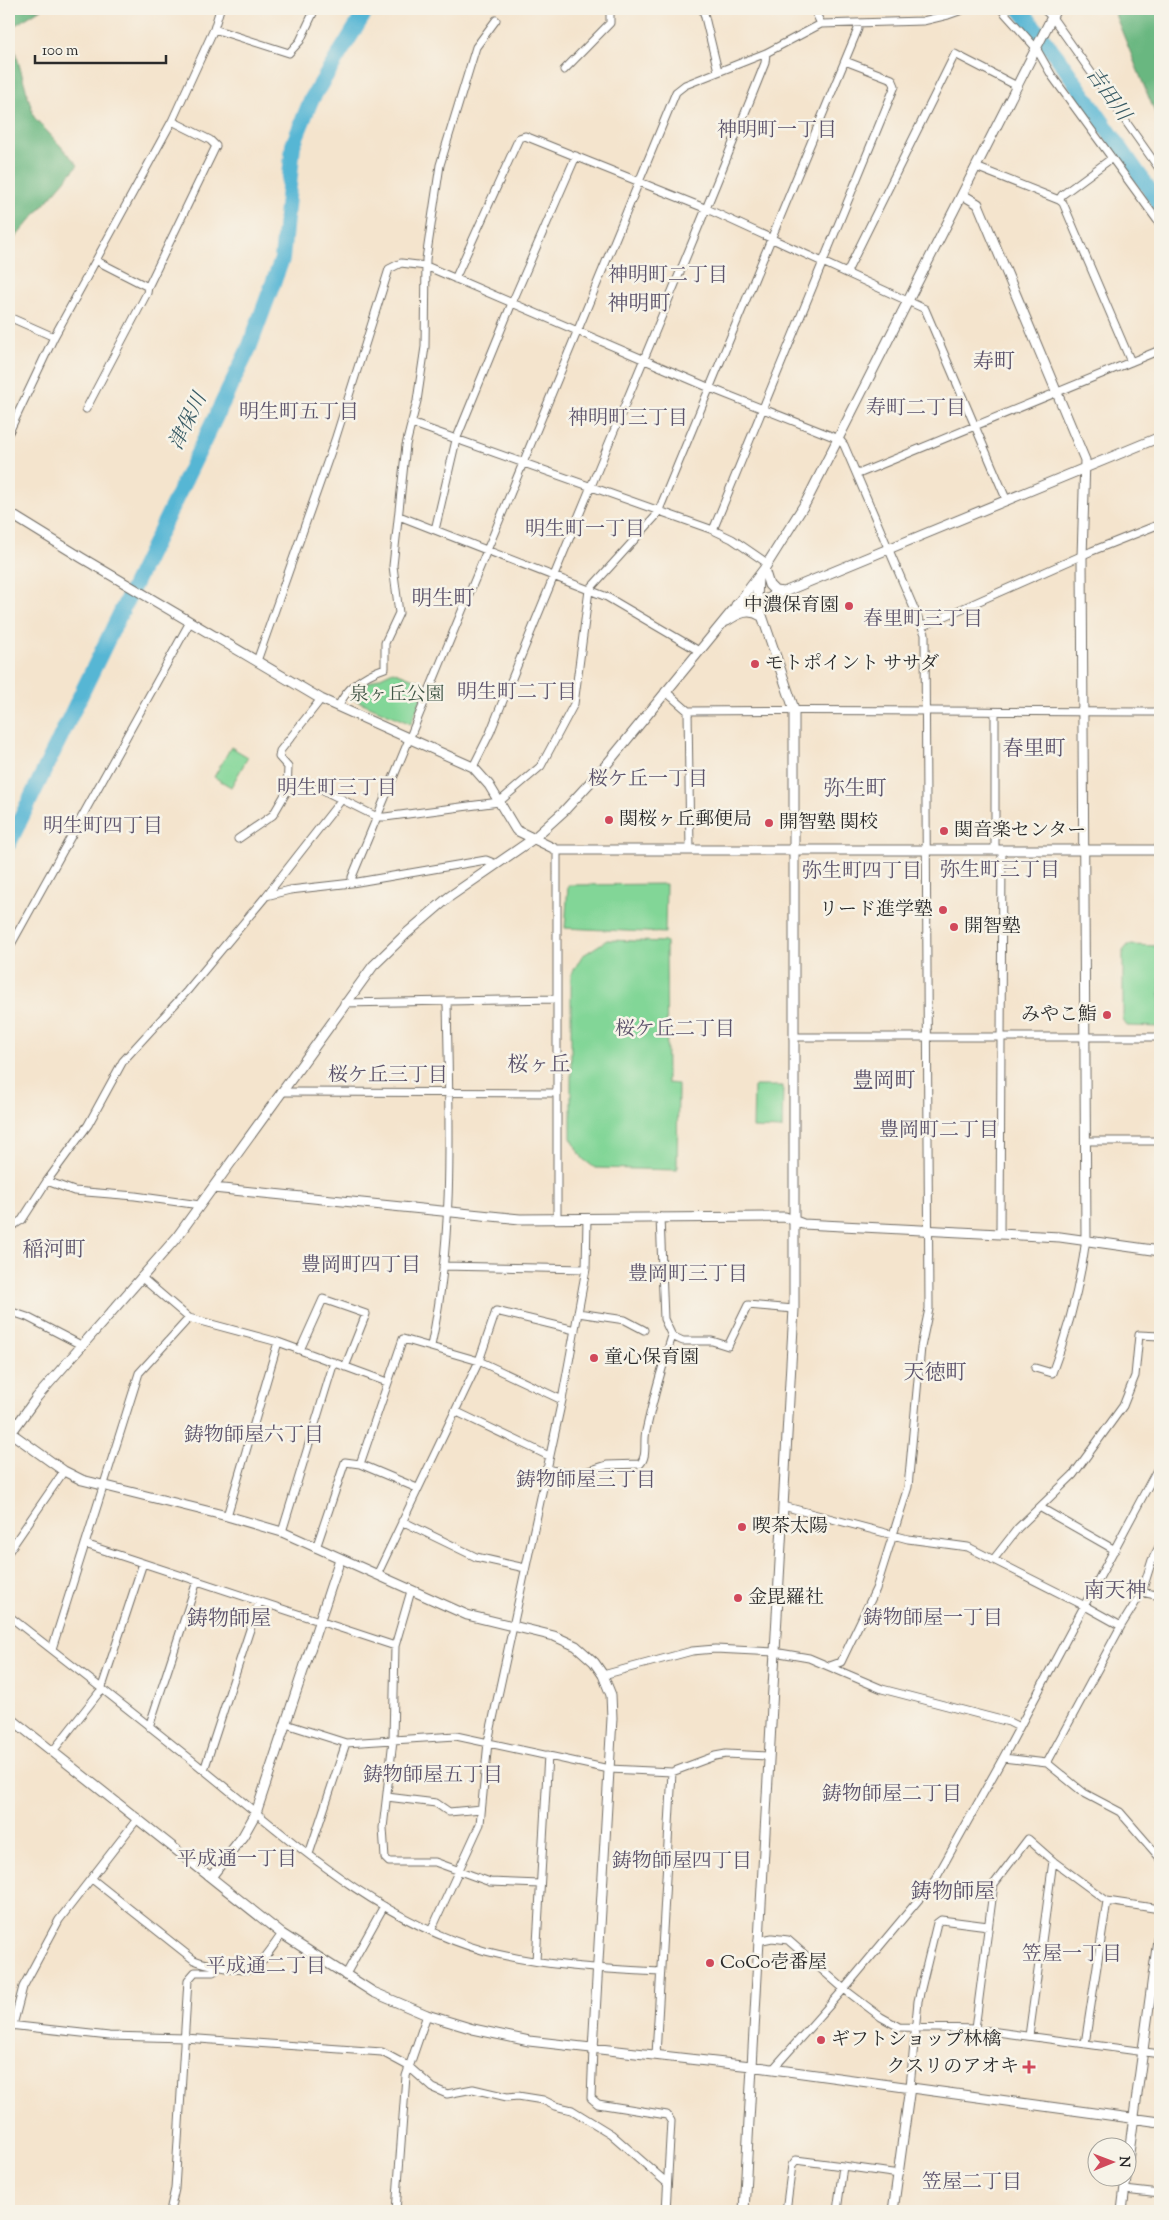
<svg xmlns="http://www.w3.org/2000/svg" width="1169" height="2220" font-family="'Sorts Mill Goudy','Noto Serif JP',serif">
	<rect width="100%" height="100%" fill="#f7f3e8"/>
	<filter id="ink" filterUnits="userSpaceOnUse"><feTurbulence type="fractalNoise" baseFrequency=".02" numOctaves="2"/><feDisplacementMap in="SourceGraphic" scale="10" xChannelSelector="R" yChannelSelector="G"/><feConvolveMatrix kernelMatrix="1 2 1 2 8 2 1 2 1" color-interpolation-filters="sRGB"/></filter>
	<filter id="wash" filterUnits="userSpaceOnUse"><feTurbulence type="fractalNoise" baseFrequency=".0096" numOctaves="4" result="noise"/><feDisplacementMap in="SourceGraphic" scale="20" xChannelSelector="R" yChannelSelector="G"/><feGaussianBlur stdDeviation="1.12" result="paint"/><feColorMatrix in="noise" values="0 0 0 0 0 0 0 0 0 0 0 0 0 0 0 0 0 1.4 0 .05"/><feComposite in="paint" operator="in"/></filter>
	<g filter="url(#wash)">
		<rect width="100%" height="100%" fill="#f4e4cd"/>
		<path fill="#82d697" stroke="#568061" d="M393,671L427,684L411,724L353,699L357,688Z
			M231,747L248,757L231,787L214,777Z
			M666,884L665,933L565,928L568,885Z
			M607,940L666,942L667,1083L678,1084L677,1170L595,1168L583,1159L571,1138V975L582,956Z
			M1128,945L1160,946V1027L1127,1026L1123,1020V951Z
			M754,1086H783L782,1129L753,1128Z"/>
		<path fill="#69b780" stroke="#4a7156" d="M9,9H41L9,29L34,117L78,165L9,245Z
			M1115,9H1160V125L1116,17Z"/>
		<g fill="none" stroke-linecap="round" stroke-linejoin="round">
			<path stroke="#56b6d4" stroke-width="16" d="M1020,9L1058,58L1160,205
				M9,843L249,348L282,259L293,145L311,100L367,9"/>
		</g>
	</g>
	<g filter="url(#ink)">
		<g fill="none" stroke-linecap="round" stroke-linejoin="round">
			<g stroke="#716c64" stroke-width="9">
				<path id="minor" d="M703,9L718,71
					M814,9L821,24
					M1001,9L1036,48L1052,76L1160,224
					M1043,9L1052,17L1160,170
					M214,29L289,53L300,41L315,9
					M564,70L610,23V9
					M976,167L1059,200L1063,203L1131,362
					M1059,200L1062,195L1112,158
					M97,261L148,287
					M847,272L955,54L1017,86
					M455,279L519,138L525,136L707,209L925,309L1007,501
					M9,317L54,337
					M86,409L147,293L148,287L216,146L210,140L172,121
					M411,423L713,530L732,539L767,563
					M9,432L54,337L172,121L214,29L220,9
					M858,474L1160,350
					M399,516L607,597L699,651
					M435,530L456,440L512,303L576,156
					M713,530L895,86L892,79L845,61
					M923,626L1092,551L1160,524
					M257,661L335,440L389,269L401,263L426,266L710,388L839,439L844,445L925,634L929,1309L921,1347L908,1487L876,1589L841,1662L830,1666
					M665,691L688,711C846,709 1003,712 1160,712
					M338,707C347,687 364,675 385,668V643L399,613L393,566L406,445L417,401L425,347L426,259L440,165L476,47L496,20
					M688,711L690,850
					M473,767L490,733C580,508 676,287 765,63L766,53
					M287,791L321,789L377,817H385L499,802L541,766L574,704L589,590L655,517L659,510L858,29L857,23
					M238,839L273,815L287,791L288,767L279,757L280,751L321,699
					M995,850V712
					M352,883V877L377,817L676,92L685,85L766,53L821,24L923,21L948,15L965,9
					M266,896L342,799
					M9,948L190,622
					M344,1003L556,999
					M793,1037H1160
					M281,1092L556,1093
					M1085,1141H1160
					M47,1181L74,1191L135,1196L200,1205
					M660,1217L664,1319L672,1336L683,1341H712L728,1346L748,1305L794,1309
					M557,1219V850
					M9,1228L22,1220L47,1181L88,1125L123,1061L187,991L266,896L290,890L352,883L486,860L496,864
					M1000,1233L1002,850
					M443,1266L586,1269
					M141,1277L189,1318L278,1342L387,1382
					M9,1311L27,1317L83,1346
					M578,1313L625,1320L644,1330
					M431,1346C455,1236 449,1114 447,1002
					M300,1350L323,1299L366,1314L345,1367
					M1035,1368L1052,1373C1068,1331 1080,1285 1086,1239
					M455,1411L549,1456
					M546,1469L571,1474L582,1473L607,1465L640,1464C648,1456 643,1442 646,1431C653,1399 662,1367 672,1336
					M417,1488L360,1464L403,1339L479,1361L562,1400
					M783,1506L908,1539L968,1547L1085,1606L1121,1626
					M1041,1508L1115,1550
					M227,1516L278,1342
					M402,1521L476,1557L525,1568
					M282,1532L334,1362
					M85,1544L395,1646
					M316,1548L345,1462L360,1464
					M9,1551L64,1471
					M993,1560L1018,1528L1073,1475L1123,1406L1135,1376L1139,1335L1160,1336
					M377,1575L479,1361L496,1311L575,1330
					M411,1591L395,1646L393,1740L383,1828L385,1858L389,1862H435L490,1882L540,1884
					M1142,1592L1152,1560L1160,1545
					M9,1616C74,1667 140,1718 204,1770C288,1838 378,1921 485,1951C542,1966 601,1969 660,1972
					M52,1649L139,1373L189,1318
					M603,1675L692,1651L715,1649L774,1652L809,1658L882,1689L1009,1722L1019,1727
					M286,1724L346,1743L456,1736L609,1769L672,1772L715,1756L726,1754L768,1756
					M149,1727L197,1581
					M53,1751L101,1690L143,1563
					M1003,1758L1047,1763L1084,1793L1120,1812L1160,1858
					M1047,1763L1121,1626L1142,1592L1160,1596
					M204,1770L259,1602
					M387,1797L436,1803L449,1812L481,1809
					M309,1854L346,1743
					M92,1879L194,1960C204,1964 247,1974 255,1968C264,1961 275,1943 282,1934
					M431,1931L480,1824L488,1742L562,1400L586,1269L587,1218
					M758,1941L772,1938L788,1940L844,1989L881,2017L899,2027L975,2029L1160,2054
					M536,1961L548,1755
					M345,1976L384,1906
					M9,2025L109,2036L185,2038L382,2052L408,2066L433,2088L447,2094L473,2089L507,2097L518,2096L543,2100L555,2106L572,2110L611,2134L667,2183
					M13,2025L23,1987L59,1920L138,1818
					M975,2029L994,1884L1028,1839L1053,1861L1107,1901L1160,1909
					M1029,2036L1053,1861
					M1085,2044L1107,1901
					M593,2049L591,2098L598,2104L667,2115L671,2121L666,2211
					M656,2055L672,1772
					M773,2069L844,1989L935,1880L1003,1758L1160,1464
					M910,2087L918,2001L937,1923L941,1920L988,1926
					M1125,2190L1160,2194
					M170,2211L175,2189L188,1980L195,1972H213L216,1970V1966
					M396,2211L406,2076L427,2015
					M786,2211L792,2165L796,2160L843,2166
					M837,2211L843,2166L899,2174"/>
			</g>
			<g stroke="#716c64" stroke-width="11">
				<path id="tertiary" d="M963,195L978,204L1085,460L1082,557L1086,1239
					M9,513L82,558L321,699L473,767L489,785L516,830L557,850H1160
					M764,569L769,585L775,591L784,592
					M736,605L767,599L1160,437
					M727,621C739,613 749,608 761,616
					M213,1188L520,1219L785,1217L803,1224L1060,1237L1160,1251
					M11,1433L64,1471L82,1480L227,1516L282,1532L467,1615L554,1636L576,1646L594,1662L603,1675L611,1695L612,1718L593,2049
					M9,1436L37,1397L177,1237L373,966L407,933L449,897L533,839L564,811L607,764L733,610L764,569L806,502L1056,9
					M9,1717L282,1934L373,1992L427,2015L473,2029L529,2041L751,2066L1160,2122
					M211,1877L243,1836L256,1813L340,1559
					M1126,2175L1160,1925
					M744,2211L794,1309V709L757,601L758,577
					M893,2211L910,2087
					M1122,2211L1126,2178"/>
			</g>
			<use href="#minor" stroke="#fff" stroke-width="7"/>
			<use href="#tertiary" stroke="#fff" stroke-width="9"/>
		</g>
	</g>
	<g fill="#d1495b" stroke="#f7f3e8" stroke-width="2">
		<circle cx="849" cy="606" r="5"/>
		<circle cx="755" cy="664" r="5"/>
		<circle cx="609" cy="820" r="5"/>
		<circle cx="769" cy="823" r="5"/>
		<circle cx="944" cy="831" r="5"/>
		<circle cx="943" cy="910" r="5"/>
		<circle cx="954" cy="927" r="5"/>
		<circle cx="1107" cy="1015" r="5"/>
		<circle cx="594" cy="1358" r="5"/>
		<circle cx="742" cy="1527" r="5"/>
		<circle cx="738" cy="1598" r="5"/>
		<circle cx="710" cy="1963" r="5"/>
		<circle cx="821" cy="2040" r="5"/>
		<path d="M1026.5 2059.5h5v5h5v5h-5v5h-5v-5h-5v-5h5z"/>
	</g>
	<g text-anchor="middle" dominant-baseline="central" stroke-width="5" stroke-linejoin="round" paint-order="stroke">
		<g font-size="19" fill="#2b2b2b" stroke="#f7f3e8" text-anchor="start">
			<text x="839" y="606" text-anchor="end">中濃保育園</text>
			<text x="765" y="664">モトポイント ササダ</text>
			<text x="619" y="820">関桜ヶ丘郵便局</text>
			<text x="779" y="823">開智塾 関校</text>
			<text x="954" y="831">関音楽センター</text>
			<text x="933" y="910" text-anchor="end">リード進学塾</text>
			<text x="964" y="927">開智塾</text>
			<text x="1097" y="1015" text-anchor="end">みやこ鮨</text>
			<text x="604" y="1358">童心保育園</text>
			<text x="752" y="1527">喫茶太陽</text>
			<text x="748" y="1598">金毘羅社</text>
			<text x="720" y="1963">CoCo壱番屋</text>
			<text x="831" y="2040">ギフトショップ林檎</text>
			<text x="1019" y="2067" text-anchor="end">クスリのアオキ</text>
		</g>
		<g font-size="19" fill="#415646" stroke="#f7f3e8">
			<text x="397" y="695">泉ヶ丘公園</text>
		</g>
		<g font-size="20" font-style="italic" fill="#3a5c66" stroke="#f7f3e8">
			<text transform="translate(1107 95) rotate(54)">吉田川</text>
			<text transform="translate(189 422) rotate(-64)">津保川</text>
		</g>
		<g font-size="20" fill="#5c536b" stroke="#f7f3e8">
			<text x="777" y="131">神明町一丁目</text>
			<text x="668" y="276">神明町二丁目</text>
			<text x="916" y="409">寿町二丁目</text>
			<text x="299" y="413">明生町五丁目</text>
			<text x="628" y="419">神明町三丁目</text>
			<text x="585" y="530">明生町一丁目</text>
			<text x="923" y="620">春里町三丁目</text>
			<text x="517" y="693">明生町二丁目</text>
			<text x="648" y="780">桜ケ丘一丁目</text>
			<text x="337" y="789">明生町三丁目</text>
			<text x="103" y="827">明生町四丁目</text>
			<text x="1000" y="871">弥生町三丁目</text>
			<text x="862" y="872">弥生町四丁目</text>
			<text x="675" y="1030">桜ケ丘二丁目</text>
			<text x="388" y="1076">桜ケ丘三丁目</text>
			<text x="939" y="1131">豊岡町二丁目</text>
			<text x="361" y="1266">豊岡町四丁目</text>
			<text x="688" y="1275">豊岡町三丁目</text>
			<text x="254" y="1436">鋳物師屋六丁目</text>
			<text x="586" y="1481">鋳物師屋三丁目</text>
			<text x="933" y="1619">鋳物師屋一丁目</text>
			<text x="433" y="1776">鋳物師屋五丁目</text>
			<text x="892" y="1795">鋳物師屋二丁目</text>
			<text x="237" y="1860">平成通一丁目</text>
			<text x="682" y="1862">鋳物師屋四丁目</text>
			<text x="1072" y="1955">笠屋一丁目</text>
			<text x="266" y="1967">平成通二丁目</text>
			<text x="972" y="2183">笠屋二丁目</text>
		</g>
		<g font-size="21" fill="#5c536b" stroke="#f7f3e8">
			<text x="639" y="305">神明町</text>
			<text x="994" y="363">寿町</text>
			<text x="443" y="600">明生町</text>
			<text x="1034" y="750">春里町</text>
			<text x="855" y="790">弥生町</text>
			<text x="539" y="1066">桜ヶ丘</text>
			<text x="884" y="1082">豊岡町</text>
			<text x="54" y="1251">稲河町</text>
			<text x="935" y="1374">天徳町</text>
			<text x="1115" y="1592">南天神</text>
			<text x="229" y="1620">鋳物師屋</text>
			<text x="953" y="1893">鋳物師屋</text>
		</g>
	</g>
	<rect width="1169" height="2220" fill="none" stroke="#f7f3e8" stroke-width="30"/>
	<g transform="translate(1112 2162) rotate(89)"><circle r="24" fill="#f7f3e8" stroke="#a5a39c"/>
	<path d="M0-4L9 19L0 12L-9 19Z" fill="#d1495b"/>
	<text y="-8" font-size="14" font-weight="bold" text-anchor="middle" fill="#2b2b2b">N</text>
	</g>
	<path d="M35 55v8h131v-8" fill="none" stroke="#2b2b2b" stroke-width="2.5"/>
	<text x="42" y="55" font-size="15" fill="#2b2b2b" stroke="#f7f3e8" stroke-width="4" paint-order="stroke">100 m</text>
</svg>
